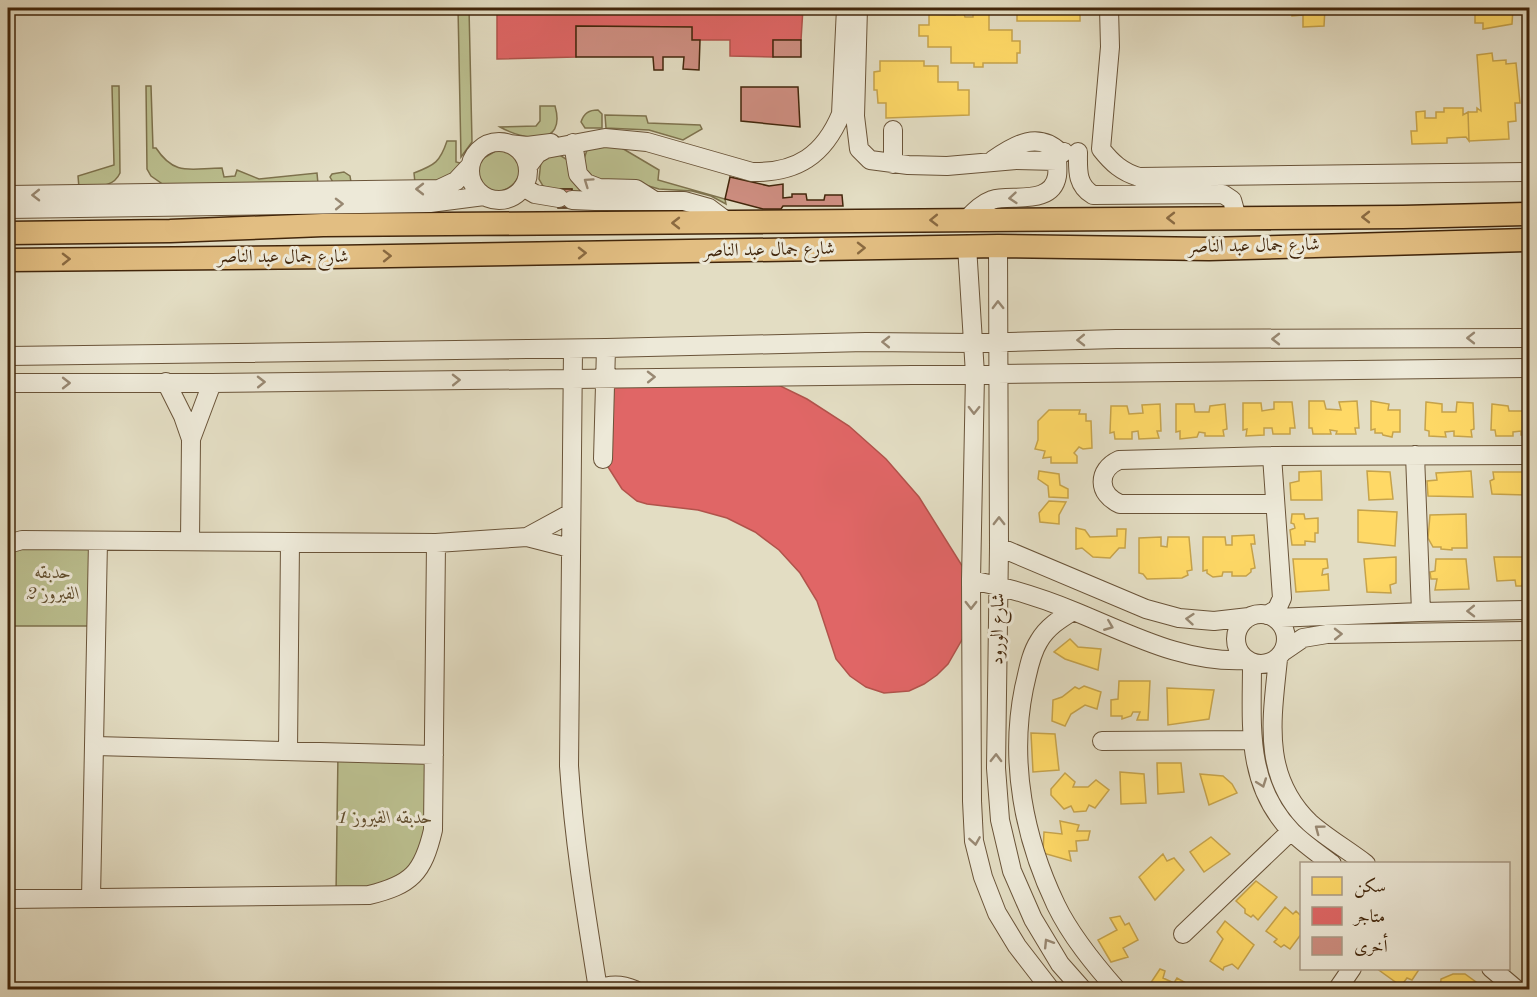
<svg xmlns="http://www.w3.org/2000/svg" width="1537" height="997" font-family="'Old Standard TT',Amiri,serif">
	<rect width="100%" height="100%" fill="#e3ddc3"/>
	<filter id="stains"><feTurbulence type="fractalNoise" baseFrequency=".00333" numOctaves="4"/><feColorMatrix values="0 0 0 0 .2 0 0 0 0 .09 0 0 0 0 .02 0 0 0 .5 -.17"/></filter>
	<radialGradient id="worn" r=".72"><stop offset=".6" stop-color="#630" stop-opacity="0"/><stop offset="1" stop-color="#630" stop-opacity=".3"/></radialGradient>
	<path fill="#bbbf8f" stroke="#7e724d" stroke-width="1.5" d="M458,8H469L472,142L461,157Z
		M112,86H119L120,173C113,189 94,186 79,188L78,176L114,165Z
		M146,86H151L153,148H156C175,177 191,168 222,168L224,177L235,176L237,170L259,179L317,173L318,184L164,185L151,176L147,169Z
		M540,106H555C567,148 523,140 500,127L536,126L540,121Z
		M598,110L602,114V128H585L581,122C584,113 589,110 598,110Z
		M605,115L646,116L648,123L700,125L702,129L683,140L649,130L606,128Z
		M447,141H456V162L460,163L456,173L449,180L415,183L414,173C435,165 440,162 447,141Z
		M615,144L659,170L658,180L725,199L726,204L711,196L692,191L659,189L645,185L596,184L582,165L587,150Z
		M499,149C542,147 515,213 477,184L475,173L482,159Z
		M558,154L566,159L592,193L572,192V189H559V195L543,186L539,179L541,161L544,158Z
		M344,172L350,176L351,182L334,184L330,177L332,174Z
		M98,541L97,626H8V544Z
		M338,752L434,755L433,830L414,875L336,895Z"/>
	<path fill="#ffd966" stroke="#c6a34b" stroke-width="1.5" d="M1017,8H1084V13H1080V21H1017Z
		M1292,8H1325L1324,26L1303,27V15L1292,16Z
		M1475,8H1513L1512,24L1483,29V23H1475Z
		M955,11H963L965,17H973V13H989V30H1012V41H1020V53H1017V63H983V67H974V63H951V47H928V36H919V25H929V14L955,15Z
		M1492,53L1493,61L1506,60V64L1516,63L1520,103H1515L1516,121L1508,122L1509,139L1469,141L1468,112H1477V108L1481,111L1477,55Z
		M880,61H924V66H938V82H958V90H969V115L886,118V103H878L877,90H874V72L880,71Z
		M1444,108H1463V115L1468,112L1469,141L1466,137L1447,138V143L1412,144L1411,131H1417L1416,112L1425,111V118H1436V112H1444Z
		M1309,401H1324L1326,409L1341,410L1339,402L1357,401L1359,428H1355L1356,434H1336L1337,431L1330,430L1331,434H1313L1312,428H1309Z
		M1371,401L1389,404L1388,410H1400V432H1393L1392,437L1383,435L1382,433H1375V429L1371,430Z
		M1274,402H1292L1295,428H1290V434H1273L1272,428H1264V435L1246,436L1247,429L1243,430V403H1261L1262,411L1274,409Z
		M1426,402L1442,404V412H1456L1457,402L1473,403L1474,429L1471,430L1472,437L1454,436V431L1445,432L1446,437L1429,436V431L1425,430Z
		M1160,404L1161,431H1157L1159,438L1139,439L1138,431L1132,432V439H1115L1114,432L1110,433L1111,406H1127L1129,414L1143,413L1142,405Z
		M1176,404H1194L1195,412H1209L1210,406L1225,404L1227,429L1223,430L1224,436H1205V433L1199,432L1197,437L1180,439V431L1176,432Z
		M1492,404L1508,406L1509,411H1523V404H1530V435H1521V431L1513,432V436H1496L1495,430H1491Z
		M1049,410H1080L1079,414H1086V421H1091L1092,448L1083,449L1079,447L1074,453L1077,456V463H1051V457L1043,458L1045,451L1035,449L1038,440V421Z
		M1039,471L1059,474L1060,485L1068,489V498L1049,497L1048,486L1038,479Z
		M1321,471L1322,500H1291L1290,483L1299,481V472Z
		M1367,471L1390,472L1393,499L1369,500Z
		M1471,471L1473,497L1428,496L1427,481L1437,480L1436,473Z
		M1493,472H1527L1530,475V495L1492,494L1490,481L1494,479Z
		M1049,501L1066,502L1059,515V524L1040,522L1039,513Z
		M1358,510L1397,512L1395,546L1358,542Z
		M1292,514H1304L1305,519L1318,518V533H1315V542L1305,541V545H1292L1290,530L1295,528L1294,524L1291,523Z
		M1466,514L1467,548H1452V550L1441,549V547H1433L1428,538L1430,515Z
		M1076,528L1085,530L1090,537L1117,536V529H1126L1125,548H1119L1110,558L1093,557L1082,548L1076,549Z
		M1254,535L1255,544H1251L1255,568L1251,569V572L1246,576H1232V572H1223L1222,576L1213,577L1207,573V570L1203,571V537H1225L1226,545H1232V536Z
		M1161,537V546L1167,547L1168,537H1189L1192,570L1187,571L1188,575L1182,578L1147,579L1143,574L1139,573V538Z
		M1396,557V583L1390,585L1391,593L1367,592L1364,559Z
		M1494,557H1530V588L1527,589L1526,580L1523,582L1522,586H1516L1515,580L1497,581Z
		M1293,559H1327L1328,568L1323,569L1322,575L1328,574L1329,590L1296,592Z
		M1436,559H1466L1469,589L1435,590L1437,579H1431L1430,572L1435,571Z
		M1070,639L1078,647L1101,649L1098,670L1065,659L1054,652Z
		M1119,681H1150L1148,720H1137L1140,712H1133L1131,716L1122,719V716H1111V700L1118,699Z
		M1084,686L1101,692L1097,709L1085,705L1071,714L1065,726L1052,721L1053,700L1062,697L1075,687L1079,689Z
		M1167,688L1214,690L1209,719L1168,725Z
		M1031,733L1055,734L1059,770L1033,772Z
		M1157,763H1181L1184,792L1158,794Z
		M1120,772L1144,774L1146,803L1121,804Z
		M1065,773L1075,782L1073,787H1088L1096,780L1109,790L1095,808L1089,805L1086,811L1074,812L1071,806L1064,809L1051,795V789Z
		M1200,774L1223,776L1232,784L1237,793L1209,805Z
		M1060,821L1079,825L1077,831H1090L1088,840L1076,841L1077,851H1069L1071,861L1043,853L1044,832L1062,834Z
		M1211,837L1230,854L1204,872L1190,852Z
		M1163,854L1167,861L1174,858L1184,870L1155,900L1139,877Z
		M1256,881L1277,897L1258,920L1253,915L1251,917L1245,913V909L1236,901Z
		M1285,907L1293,914L1296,911L1302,917L1300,919L1302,920V933L1290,949L1284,945L1281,947L1274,942L1277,939L1266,931Z
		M1120,916L1125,925L1129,923L1138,940L1123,948L1128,957L1111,962L1098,940L1117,930L1110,918Z
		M1225,921L1254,945L1238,969L1232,964L1224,967L1223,970L1210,961L1223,939L1217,932Z
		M1376,968H1420L1412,980L1407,978L1401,986Z
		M1160,969L1165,971L1163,978L1174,983L1177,978L1186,983L1182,990H1146Z
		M1453,974H1465L1476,982L1471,990H1440L1441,979Z"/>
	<path fill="#e06666" stroke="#b1534b" stroke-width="1.5" d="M497,8H803L801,40H773V57L730,56V40H692V27L576,26V57L497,59Z
		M760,376L807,399L849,426L886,459L919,497L971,580V624L948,664L937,675L924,684L909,691L884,693L866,687L850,676L836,659L817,601L800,573L779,550L755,532L727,518L698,510L647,504L637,501L622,489L603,459L606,378Z"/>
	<path fill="#ce8e81" stroke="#42260b" stroke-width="1.5" d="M576,26L692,27V40H700L699,70L683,69L684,57H663V70H654L653,57H576Z
		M773,40H801V57H773Z
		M741,87H798L800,127L741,121Z
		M730,177L769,186L783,184V198L792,197V194H806L807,200H824L825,195H842L843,206H783L781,209H763L725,199Z
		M559,189H572V208H558Z"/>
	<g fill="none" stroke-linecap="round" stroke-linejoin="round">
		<g stroke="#6a5439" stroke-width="20">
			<path id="minor" d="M858,8L855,116L859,149L870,160L908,165L947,166L1016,160L1057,161
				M1109,8L1110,47L1101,149C1112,163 1122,172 1139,177L1530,172
				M893,130V164
				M470 171a29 29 0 1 1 58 0a29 29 0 1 1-58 0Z
				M573,143L578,174L586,183L599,188L636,189L655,201
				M509,144L527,146L551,143
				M1078,152C1078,169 1076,185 1093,195L1223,194L1232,200L1237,218
				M993,160C1016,144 1038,131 1061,153
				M528,166L537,154L546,149L605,138L647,142L752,172C797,173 824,155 841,114L846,8
				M523,187L535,194L559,198
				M8,195L439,189L456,181L470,166
				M572,200L595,201H684L709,208L729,223
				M8,209L430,203L484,196
				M966,220C974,212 981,204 992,200C1011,194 1052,206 1057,176C1058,170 1057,163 1057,157L1064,152
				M967,246L975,374L971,580L972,801L974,841L983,877L997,913L1017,946L1051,990
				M998,246L999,547L996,768L1000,820L1012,871L1033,919L1060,964L1083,990
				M573,349L569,766C574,841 586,914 598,989
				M8,356L606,348L866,342L973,343L1116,339L1530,338
				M166,382L183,416L191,439
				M8,383H212L1530,368
				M1415,455L1421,612
				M603,459L606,348
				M1275,504H1120C1097,494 1097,470 1119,460L1272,456L1530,455
				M527,537L571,513
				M190,541L191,439L212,383
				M8,544L22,540L436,543L527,537L570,548
				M999,547L1146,609L1179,618L1214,621L1249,617
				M971,580C1007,587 1042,598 1076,612C1132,635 1186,664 1248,660
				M1073,611C1060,619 1047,627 1039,641C1030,655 1028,672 1024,688C1009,762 1024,838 1056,905C1071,936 1094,964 1117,990
				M1236 639a25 25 0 1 1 50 0a25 25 0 1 1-50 0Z
				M1267,615L1277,609L1282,598L1272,456
				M1275,618L1421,612L1530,610
				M1284,651L1303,638L1327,634L1530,631
				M1278,659C1272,719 1261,776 1310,823C1327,838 1348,850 1366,864
				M1252,663C1252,725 1245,784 1292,832C1304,844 1319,854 1332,864
				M1102,741L1252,740
				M95,746L434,755
				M288,751L290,542
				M91,898L98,541
				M8,899L369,895C411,885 423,873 433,830L436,543
				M1183,934L1291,831
				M1491,968L1517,990
				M596,990C610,984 621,984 635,990
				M1337,990L1352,968"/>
		</g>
		<g stroke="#42260b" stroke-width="25">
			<path id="major" d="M8,233L170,231L323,225L1403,217L1530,214
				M8,260L331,257L998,246L1209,249L1530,240"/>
		</g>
		<use href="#minor" stroke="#ede9d8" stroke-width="18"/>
		<use href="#major" stroke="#e2be82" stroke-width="22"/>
	</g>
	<defs><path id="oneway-chevron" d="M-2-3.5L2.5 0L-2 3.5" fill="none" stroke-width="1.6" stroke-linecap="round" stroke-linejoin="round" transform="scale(1.5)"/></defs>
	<g stroke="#988872">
		<use href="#oneway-chevron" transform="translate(588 182) rotate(-145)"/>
		<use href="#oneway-chevron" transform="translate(420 189) rotate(180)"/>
		<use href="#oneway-chevron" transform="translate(36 195) rotate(179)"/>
		<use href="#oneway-chevron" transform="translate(1013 198) rotate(175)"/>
		<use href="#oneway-chevron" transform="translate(339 204) rotate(-1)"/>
		<use href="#oneway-chevron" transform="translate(998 305) rotate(-91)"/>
		<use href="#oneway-chevron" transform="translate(1471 338) rotate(180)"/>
		<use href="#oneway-chevron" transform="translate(1276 339) rotate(180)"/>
		<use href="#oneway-chevron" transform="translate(1081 340) rotate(179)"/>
		<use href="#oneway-chevron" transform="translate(886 342) rotate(-179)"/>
		<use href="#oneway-chevron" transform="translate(651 377) rotate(-1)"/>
		<use href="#oneway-chevron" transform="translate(456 380) rotate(-1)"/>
		<use href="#oneway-chevron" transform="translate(261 382) rotate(-1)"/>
		<use href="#oneway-chevron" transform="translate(66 383)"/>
		<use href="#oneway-chevron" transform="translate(974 410) rotate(91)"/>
		<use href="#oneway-chevron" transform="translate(999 521) rotate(-90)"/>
		<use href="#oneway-chevron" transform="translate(971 605) rotate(90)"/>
		<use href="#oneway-chevron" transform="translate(1471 611) rotate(179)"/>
		<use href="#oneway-chevron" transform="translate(1190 619) rotate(-175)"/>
		<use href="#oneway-chevron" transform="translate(1109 626) rotate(22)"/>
		<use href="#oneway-chevron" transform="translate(1338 634) rotate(-1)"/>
		<use href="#oneway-chevron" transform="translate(996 758) rotate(-89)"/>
		<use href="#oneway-chevron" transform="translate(1262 783) rotate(70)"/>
		<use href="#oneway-chevron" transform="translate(1319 829) rotate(-143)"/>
		<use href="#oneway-chevron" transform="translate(975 841) rotate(81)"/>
		<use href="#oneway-chevron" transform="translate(1048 943) rotate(-122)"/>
	</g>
	<g stroke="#8a6a41">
		<use href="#oneway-chevron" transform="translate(1366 217) rotate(180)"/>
		<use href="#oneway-chevron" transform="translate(1171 218) rotate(180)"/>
		<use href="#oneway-chevron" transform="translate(934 220) rotate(179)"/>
		<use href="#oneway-chevron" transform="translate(676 223) rotate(180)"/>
		<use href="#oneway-chevron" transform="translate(861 248) rotate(-1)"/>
		<use href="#oneway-chevron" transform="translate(582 253) rotate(-1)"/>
		<use href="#oneway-chevron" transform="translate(387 256) rotate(-1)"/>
		<use href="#oneway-chevron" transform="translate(66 259) rotate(-1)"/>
	</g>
	<g text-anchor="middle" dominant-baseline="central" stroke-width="6" stroke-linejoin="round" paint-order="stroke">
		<g font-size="18" fill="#42260b" stroke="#ede9d8">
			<text transform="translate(1254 246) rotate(-1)">شارع جمال عبد الناصر</text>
			<text transform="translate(769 250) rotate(-1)">شارع جمال عبد الناصر</text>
			<text x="283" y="257">شارع جمال عبد الناصر</text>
			<text transform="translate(998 629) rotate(-89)">شارع الورود</text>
		</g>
		<g font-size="18" font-style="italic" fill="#604c2c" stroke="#ede9d8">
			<text x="53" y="573">حدبقه<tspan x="53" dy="21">الفيروز 2</tspan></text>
			<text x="385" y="818">حدبقه الفيروز 1</text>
		</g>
	</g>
	<rect width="1537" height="997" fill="none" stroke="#e3ddc3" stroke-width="30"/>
	<rect x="9" y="9" width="1519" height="979" fill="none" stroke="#42260b" stroke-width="3"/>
	<rect x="15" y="15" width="1507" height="967" fill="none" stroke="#42260b" stroke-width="1.5"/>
	<rect x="1300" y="862" width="210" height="108" fill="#ede9d8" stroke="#a99b86" stroke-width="1.5"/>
	<rect x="1312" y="877" width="30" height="18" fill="#ffd966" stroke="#a99b86" stroke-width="1.5"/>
	<text x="1354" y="892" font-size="18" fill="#42260b">سكن</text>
	<rect x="1312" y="907" width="30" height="18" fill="#e06666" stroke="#a99b86" stroke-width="1.5"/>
	<text x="1354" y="922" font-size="18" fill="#42260b">متاجر</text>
	<rect x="1312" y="937" width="30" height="18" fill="#ce8e81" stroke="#a99b86" stroke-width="1.5"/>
	<text x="1354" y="952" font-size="18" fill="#42260b">أخرى</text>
	<rect width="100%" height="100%" filter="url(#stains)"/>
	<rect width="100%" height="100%" fill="url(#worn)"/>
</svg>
